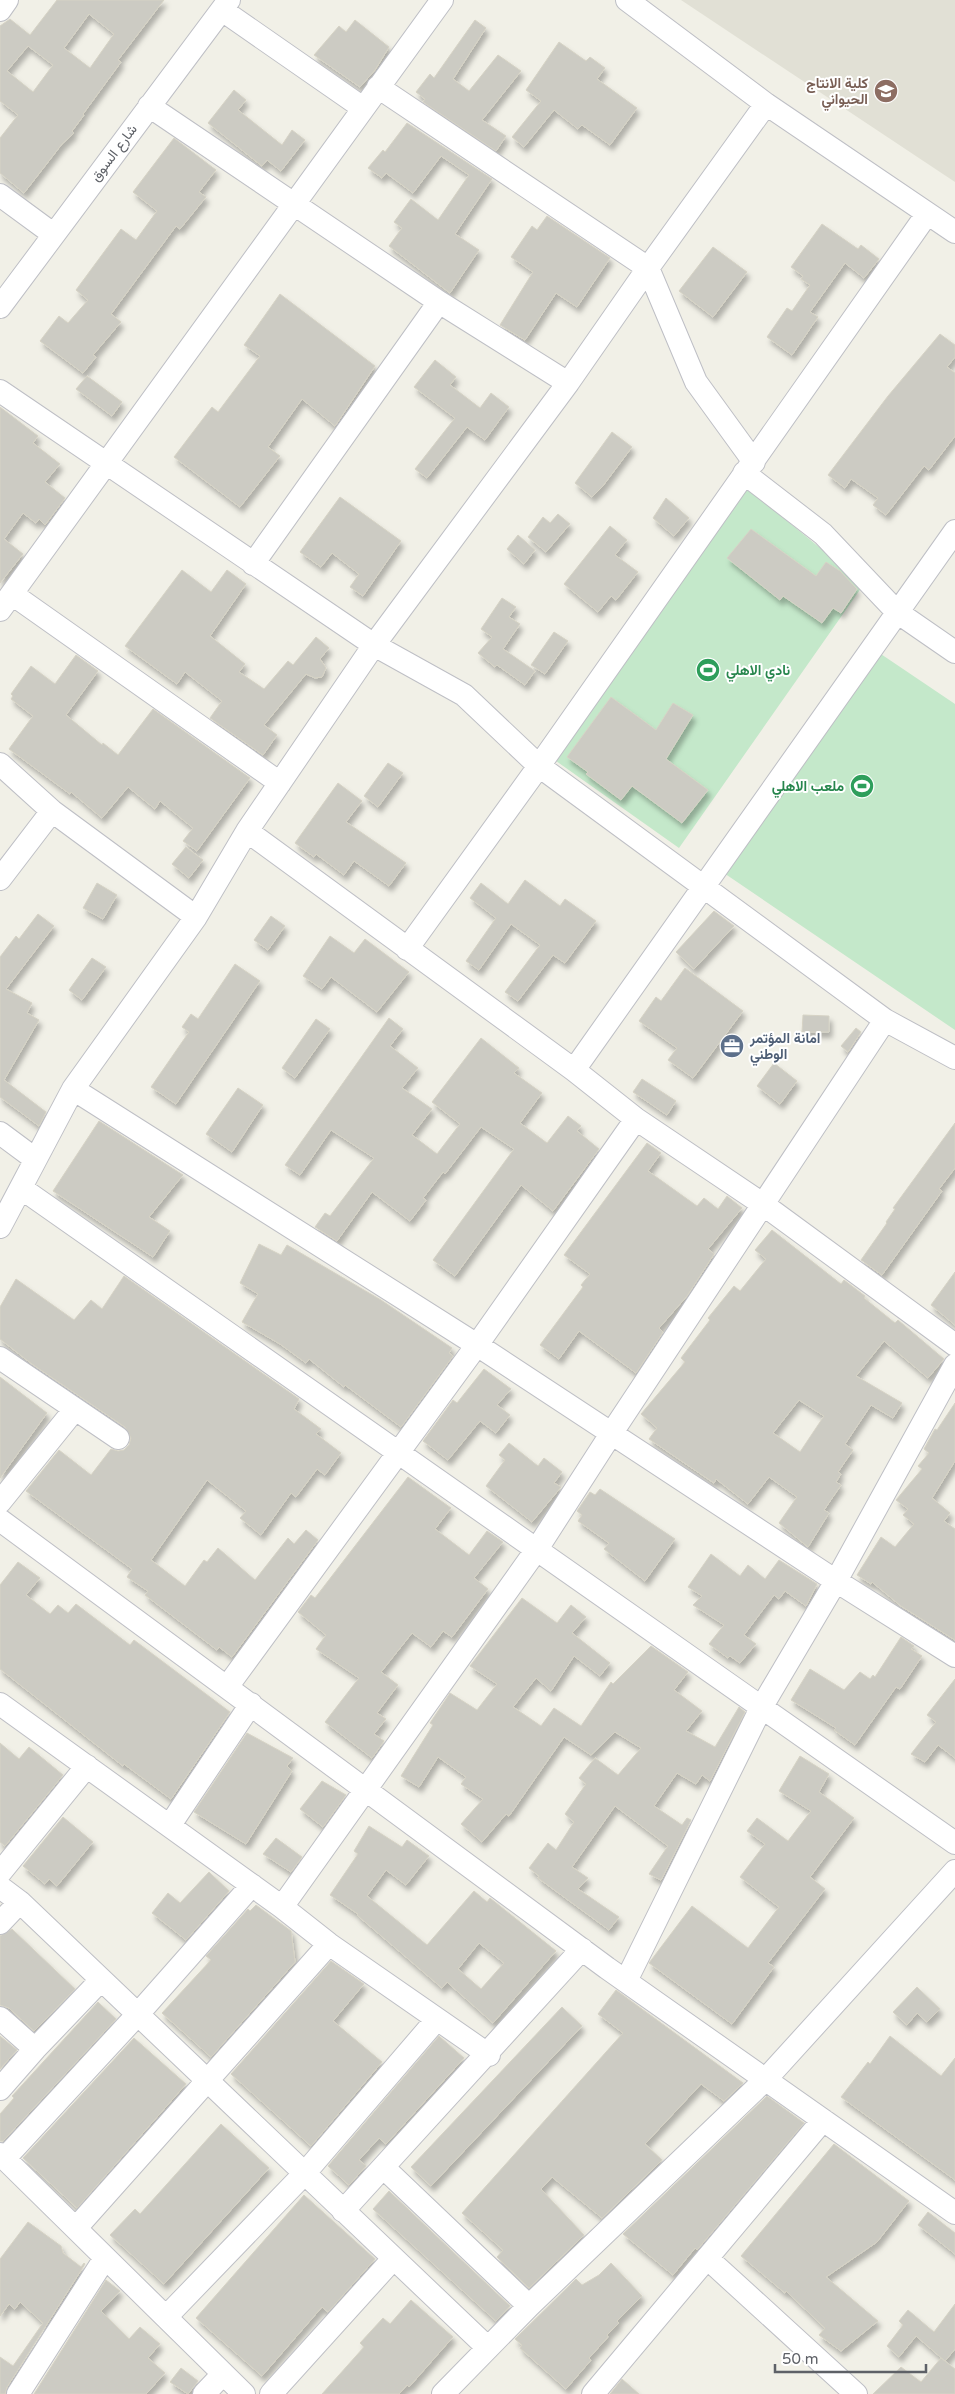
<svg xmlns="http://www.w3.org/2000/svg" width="955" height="2394" font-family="'Varela Round',Vazirmatn,sans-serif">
	<defs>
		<filter id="shadow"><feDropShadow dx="3" dy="5.5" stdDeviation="2.5" flood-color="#0004"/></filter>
	</defs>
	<rect width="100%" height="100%" fill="#f1f0e7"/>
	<path fill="#e1e0d5" d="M681,0H955V182Z"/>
	<path fill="#c4e8ca" d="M747,488L864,584L679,848L549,756Z
		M866,644L955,704V1030L715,867Z"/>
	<path fill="#cccbc3" stroke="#d6d3c5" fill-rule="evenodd" filter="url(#shadow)" d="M57,0H164L118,60L121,62L83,114L84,115L72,131L74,133L62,144L24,193L0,173V138L18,115L0,101V26L10,19L30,35ZM89,14L114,34L90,68L64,48ZM28,46L53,65L33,92L7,71Z
		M355,20L389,47L375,70L360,87L314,55L339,26L346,32Z
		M475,20L486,28L453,79L469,91L498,55L521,71L482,120L506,136L496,151L423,102L425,99L416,92L430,74L434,78Z
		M559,42L586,61L590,57L605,68L597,79L637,108L610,145L582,125L578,129L554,110L524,147L512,137L541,101L526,90Z
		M234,90L246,100L238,110L282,145L292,130L305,140L281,171L267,160L262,166L208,123Z
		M407,123L492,179L455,234L479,250L450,293L389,246L402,228L394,222L411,199L438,220L469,175L441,156L413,193L386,173L382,178L368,168L383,150L385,152Z
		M174,138L216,170L199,192L206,197L180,229L176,226L111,314L121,322L93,355L96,357L83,373L40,341L59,316L68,323L88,300L76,290L121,229L136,240L157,211L133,192Z
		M547,216L610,258L577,307L556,293L525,340L500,325L533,272L511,257L532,226L537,230Z
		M822,224L858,249L861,245L879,259L864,278L845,263L810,312L818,317L792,355L767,337L787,308L792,311L810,285L801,279L803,276L791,267Z
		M713,247L747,272L713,317L679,291Z
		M280,294L375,366L335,426L302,399L268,447L280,456L240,507L174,457L212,407L218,412L260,356L244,345Z
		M940,334L955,345V357L947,367L955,373V436L929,470L924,466L886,515L873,505L878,498L851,479L845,488L828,475L888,396Z
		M435,360L456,377L450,385L480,408L491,393L509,407L485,440L467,427L427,478L415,469L455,418L414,387Z
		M87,376L122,402L112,416L76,389Z
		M0,407L38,436L33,443L60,464L45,482L65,498L45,525L39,519L36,523L23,513L4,539L23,554L0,583Z
		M612,432L632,447L602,487L592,497L575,483Z
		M340,497L401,541L363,596L350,587L359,574L332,553L321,567L300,552Z
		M666,498L689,518L674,536L653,518Z
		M558,514L570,524L546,552L528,537L543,517L550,523Z
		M610,526L627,540L615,555L638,572L616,600L611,596L598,612L564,584Z
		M751,529L816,576L826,562L840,571L857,589L841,613L833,608L822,623L783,596L780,600L727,558Z
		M518,535L535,550L524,564L507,549Z
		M182,570L211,592L227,570L246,584L210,636L245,664L239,672L264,689L288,661L293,665L316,637L329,648L320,659L326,668L322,677L315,678L306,674L264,725L277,735L263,755L210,718L222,701L185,672L177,684L125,646Z
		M502,598L516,607L509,617L520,624L503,649L535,671L525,685L497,665L495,667L478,653L492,637L481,629Z
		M554,632L568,641L545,674L531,665Z
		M76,655L98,671L66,715L102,745L103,743L118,755L153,709L250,778L197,851L183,841L193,828L160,801L155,809L128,787L102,818L71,792L70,794L9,749L33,716L11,699L13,696L11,694L31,666L55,684Z
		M611,697L656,730L673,703L693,715L666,759L708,790L682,823L632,786L621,800L586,774L588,772L567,757Z
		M388,763L403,773L378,807L364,796Z
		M338,783L362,801L346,822L406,863L389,886L354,861L344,875L316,854L314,857L295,843Z
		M186,847L203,860L189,878L172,864Z
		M525,880L560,906L565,899L596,921L565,963L553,955L518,1001L505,992L540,945L511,924L479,970L466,961L496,918L470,898L481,883L508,904Z
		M97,883L117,895L103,919L83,908Z
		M714,911L734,926L694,969L676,952Z
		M38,914L54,926L6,989L32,1003L27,1013L39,1020L4,1080L46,1112L39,1126L0,1097V957L16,936L19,939Z
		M271,916L285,926L268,950L254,940Z
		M330,936L354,953L365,939L409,972L377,1012L331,977L322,989L303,976Z
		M92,958L106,967L82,1000L69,990Z
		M235,964L260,981L176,1104L151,1087L189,1032L182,1027L191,1014L198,1019Z
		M685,968L743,1011L693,1078L668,1060L677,1048L639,1021L656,997L661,1001Z
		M803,1015L829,1016V1032H802Z
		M389,1018L403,1029L390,1046L418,1068L402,1088L432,1109L412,1135L437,1154L460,1124L432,1102L481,1038L519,1068L514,1073L542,1093L520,1123L547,1143L568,1116L581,1126L577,1131L599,1149L553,1211L521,1185L455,1276L433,1260L514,1149L481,1127L445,1174L443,1172L423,1198L426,1200L410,1221L372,1192L337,1241L315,1227L325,1213L330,1216L374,1158L331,1130L300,1175L285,1165Z
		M316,1019L330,1029L295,1078L282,1068Z
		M856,1028L861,1032L848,1052L841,1046Z
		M774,1063L797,1081L780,1104L757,1086Z
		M642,1079L676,1101L667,1115L633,1092Z
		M238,1088L263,1105L232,1152L206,1134Z
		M99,1121L183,1175L149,1217L170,1231L153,1257L53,1191Z
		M955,1123V1168L939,1189L942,1191L882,1275L861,1260L887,1223L886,1222L895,1209L893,1208Z
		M647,1143L661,1153L648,1171L697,1206L704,1198L718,1209L727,1196L742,1208L708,1249L714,1254L687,1296L659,1328L663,1332L636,1373L579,1331L559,1359L540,1345L583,1287L581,1285L590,1274L564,1255Z
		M772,1230L841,1284L844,1280L865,1296L864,1298L895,1323L898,1320L944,1359L928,1378L884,1341L856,1376L902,1403L893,1418L871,1405L845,1444L853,1450L838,1472L841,1474L836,1482L841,1485L824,1510L829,1513L808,1547L779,1523L797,1497L769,1477L748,1504L716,1479L714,1483L649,1439L657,1428L641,1414L685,1362L681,1358L710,1320L708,1318L734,1286L740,1291L766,1259L755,1250ZM799,1400L824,1416L800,1452L773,1433Z
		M259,1244L281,1255L287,1245L381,1300L452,1348L449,1353L453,1356L401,1427L345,1385L344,1387L309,1359L306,1363L280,1344L242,1322L258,1294L240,1283Z
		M955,1272V1325L931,1305Z
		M124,1276L299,1399L294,1409L321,1429L316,1434L341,1453L325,1475L317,1469L296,1497L291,1493L261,1535L240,1518L246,1511L207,1480L151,1560L185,1586L204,1560L207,1562L218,1548L255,1580L288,1538L294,1544L306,1530L318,1540L232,1657L219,1647L217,1650L145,1595L148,1591L127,1577L132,1569L26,1491L59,1450L91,1475L111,1449L118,1451L124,1450L129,1445L131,1438L125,1427L32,1364L0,1339V1307L16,1279L74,1320L91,1300L102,1309Z
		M484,1369L511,1389L497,1405L510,1415L496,1433L480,1421L448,1460L423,1441L453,1400L457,1403Z
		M0,1377L47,1413L0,1478Z
		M955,1403V1461L932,1498L950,1513L944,1521L955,1529V1640L901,1606L872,1582L871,1584L857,1575L881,1537L895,1547L914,1524L903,1515L908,1509L896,1500L922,1469L918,1466L929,1453L924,1449L935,1429L937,1430Z
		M509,1443L538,1466L544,1458L562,1472L554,1483L561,1487L532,1522L486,1486L505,1460L499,1455Z
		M408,1477L451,1508L435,1529L469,1555L487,1531L503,1542L474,1578L488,1589L452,1637L443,1631L431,1647L412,1633L381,1672L398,1685L377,1713L386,1719L374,1734L384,1741L372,1758L325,1722L359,1678L316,1649L326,1635L298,1612L311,1595L315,1598Z
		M600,1489L675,1539L645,1581L604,1549L609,1543L578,1521L582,1515L577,1511L590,1492L595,1495Z
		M711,1554L740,1576L748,1565L765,1579L779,1560L817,1584L806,1606L785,1591L779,1599L774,1595L744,1635L756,1644L740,1663L730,1656L728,1658L709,1644L724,1625L693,1605L702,1596L688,1587Z
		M18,1562L40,1578L26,1595L50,1614L58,1605L68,1613L76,1604L130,1645L134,1640L230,1712L171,1799L124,1764L123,1766L0,1669V1585Z
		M522,1598L557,1623L571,1605L586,1617L572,1633L610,1663L600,1676L574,1656L551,1691L536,1678L513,1707L541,1726L554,1708L581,1726L611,1682L613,1684L651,1646L688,1672L674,1690L702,1711L686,1731L715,1747L739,1707L745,1712L710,1781L702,1775L696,1784L677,1773L654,1806L682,1825L687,1818L691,1820L661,1880L649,1874L668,1846L615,1806L572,1867L588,1878L578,1889L619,1917L609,1930L538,1878L539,1876L529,1868L548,1843L556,1850L574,1822L565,1814L586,1784L579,1778L595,1758L618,1775L641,1748L615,1732L591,1755L564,1737L509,1816L506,1814L482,1842L461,1824L483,1799L461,1784L466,1777L438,1757L419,1787L401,1776L433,1725L430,1723L450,1693L477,1710L497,1684L470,1666Z
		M901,1637L914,1646L911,1649L922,1656L900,1689L896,1687L855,1745L834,1730L836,1728L791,1700L810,1669L844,1690L860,1672L870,1679L873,1675L875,1677Z
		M955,1679V1758L938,1745L925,1762L911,1754L936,1722L927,1715Z
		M247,1733L293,1758L287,1766L292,1771L246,1844L194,1812Z
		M0,1743L19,1759L29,1747L63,1775L5,1846L0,1842Z
		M800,1756L829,1774L819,1792L854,1818L810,1877L825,1889L768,1963L774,1967L732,2024L649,1963L692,1906L748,1948L779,1907L740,1877L765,1844L747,1831L757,1818L788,1841L811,1811L779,1791Z
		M322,1781L346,1795L323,1827L300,1809Z
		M63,1817L93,1842L57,1886L49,1879L45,1884L23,1866Z
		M369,1826L402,1847L407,1840L429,1856L406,1885L386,1870L367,1896L427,1945L474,1891L487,1902L490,1898L556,1951L493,2023L447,1982L442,1988L357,1915L358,1914L330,1895L358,1854L354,1851ZM479,1943L504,1963L481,1989L458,1969Z
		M276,1838L302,1857L291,1872L263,1854Z
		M209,1872L229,1891L186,1940L152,1913L168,1893L180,1903Z
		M256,1905L291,1931L295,1962L211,2057L162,2013L211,1960L206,1956L248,1909L250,1911Z
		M12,1929L75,1989L34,2031L9,2008L0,2005V1936Z
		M331,1961L364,1984L333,2021L382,2062L311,2146L231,2074Z
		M917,1987L940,2009L927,2022L917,2013L907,2025L893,2012Z
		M616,1990L743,2083L724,2101L701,2084L645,2144L662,2160L602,2218L552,2177L541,2189L584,2235L529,2288L497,2257L503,2250L462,2213L623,2033L598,2014Z
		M98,2002L116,2019L3,2141H0V2114L14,2098L12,2096Z
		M562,2007L582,2026L431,2186L411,2167Z
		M0,2036L17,2050L0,2069Z
		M439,2036L464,2058L386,2144L379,2138L359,2160L366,2166L349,2185L328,2166Z
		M890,2036L941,2076L955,2058V2180L841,2097L868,2062L870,2064Z
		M134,2038L186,2084L77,2208L23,2158Z
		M767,2096L804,2123L697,2250L695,2248L673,2275L623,2234Z
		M221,2124L269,2168L164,2284L110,2235L135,2209L140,2214Z
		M834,2144L909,2201L877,2242L826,2277L878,2321L841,2351L819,2335L825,2328L786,2291L785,2293L741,2256Z
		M389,2191L510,2306L496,2321L373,2209Z
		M304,2195L375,2259L328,2312L322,2307L262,2376L196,2318Z
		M928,2212L955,2233V2254L918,2225Z
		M28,2222L61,2246L63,2253L81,2267L84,2263L85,2264L7,2387L5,2394H0V2357L13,2366L43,2323L20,2302L15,2309L9,2304L0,2316V2259Z
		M611,2263L642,2296L617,2321L619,2323L607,2335L608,2337L589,2358L591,2360L566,2389L520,2348L522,2345L515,2339L576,2279L582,2285L599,2275Z
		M106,2280L120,2291L101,2311L129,2339L140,2327L160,2344L148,2358L165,2373L146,2394H34Z
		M411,2300L453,2337L409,2387L407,2385L399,2394H322L364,2347L360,2343L383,2318L390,2324Z
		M955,2304V2349L945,2361L916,2336L899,2357L887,2346L903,2325L899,2321L908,2310L934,2332Z
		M941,2358L955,2369V2394H873L901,2367L921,2382Z
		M181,2368L198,2381L188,2394L170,2382Z
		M622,2379L639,2394H610Z"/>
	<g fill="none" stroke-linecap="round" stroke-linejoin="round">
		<g stroke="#bebfc5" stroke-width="24">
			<path id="minor" d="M627,0L766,104L955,232
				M0,10L7,0
				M222,10L363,108
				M378,87L648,268L696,382L754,462
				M149,106L439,302L568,383
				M0,195L53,234
				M0,307L229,0
				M0,391L374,645L464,695L539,766L885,1020L955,1058
				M744,473L823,534L897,612L955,652
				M253,564L439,302
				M12,594L280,783
				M0,610L442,0
				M0,764L52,811L196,917
				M247,831L574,1070L636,1119L764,1205L955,1345
				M0,879L52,811
				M407,949L539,766L927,214
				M574,1070L955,531
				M73,1089L477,1345L836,1581L955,1656
				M0,1133L35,1159
				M21,1188L955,1843
				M0,1227L73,1089L196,917L247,831L374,645L568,383L648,268L766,104
				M0,1358L118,1438
				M0,1502L75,1409
				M0,1520L607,1968L955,2213
				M227,1687L477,1345L636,1119
				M0,1704L282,1907L329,1944L489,2055
				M170,1825L251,1704
				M0,1873L87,1766
				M0,1887L20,1902L488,2348
				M282,1907L537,1549L611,1434L885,1020
				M0,1923L20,1902
				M626,1981L761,1708L836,1581L955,1365
				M0,2018L35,2049
				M0,2089L35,2049L101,1980
				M0,2154L244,2394
				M5,2158L138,2014L252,1885
				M384,2168L529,2306
				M343,2211L582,1949
				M76,2228L329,1944
				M707,2258L856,2394
				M166,2317L304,2174L437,2019
				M18,2394L105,2258
				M204,2394L223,2374
				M271,2394L393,2259
				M443,2394L529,2306L766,2079L955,1871
				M593,2394L823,2120"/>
		</g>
		<use href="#minor" stroke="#fff" stroke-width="22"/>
	</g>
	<defs>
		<g id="university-disc" transform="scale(1.25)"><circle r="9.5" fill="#8d6e63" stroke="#fff"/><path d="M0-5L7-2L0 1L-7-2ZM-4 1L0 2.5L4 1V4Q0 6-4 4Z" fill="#fff"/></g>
		<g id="stadium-disc" transform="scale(1.25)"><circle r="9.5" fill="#2e9e5b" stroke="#fff"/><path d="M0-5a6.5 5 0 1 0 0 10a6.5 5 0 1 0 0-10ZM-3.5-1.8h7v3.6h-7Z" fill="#fff"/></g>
		<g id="office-disc" transform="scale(1.25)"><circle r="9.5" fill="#5c6f8a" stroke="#fff"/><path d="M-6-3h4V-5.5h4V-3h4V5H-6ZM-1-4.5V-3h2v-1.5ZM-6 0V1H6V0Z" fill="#fff"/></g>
	</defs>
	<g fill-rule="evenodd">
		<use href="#university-disc" x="886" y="91"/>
		<use href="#stadium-disc" x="708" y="670"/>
		<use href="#stadium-disc" x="862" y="786"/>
		<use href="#office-disc" x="732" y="1046"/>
	</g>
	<g text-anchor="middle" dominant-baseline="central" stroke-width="4" stroke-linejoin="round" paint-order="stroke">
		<g font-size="14" font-weight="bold" fill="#785e54" stroke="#fff" text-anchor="end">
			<text x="868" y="83">كلية الانتاج<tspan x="868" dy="16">الحيواني</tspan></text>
		</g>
		<g font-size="14" fill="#5e6167" stroke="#fff">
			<text transform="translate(114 153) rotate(-53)">شارع السوق</text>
		</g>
		<g font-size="14" font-weight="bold" fill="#27864d" stroke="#fff" text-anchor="start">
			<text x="726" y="670">نادي الاهلي</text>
			<text x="844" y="786" text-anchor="end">ملعب الاهلي</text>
		</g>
		<g font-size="14" font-weight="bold" fill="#4e5e75" stroke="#fff" text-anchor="start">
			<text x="750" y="1038">امانة المؤتمر<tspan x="750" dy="16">الوطني</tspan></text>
		</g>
	</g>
	<path d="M775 2364v8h151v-8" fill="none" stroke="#5e6167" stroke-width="2.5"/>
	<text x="782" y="2364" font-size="15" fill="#5e6167" stroke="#ffffff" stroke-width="4" paint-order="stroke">50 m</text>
</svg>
